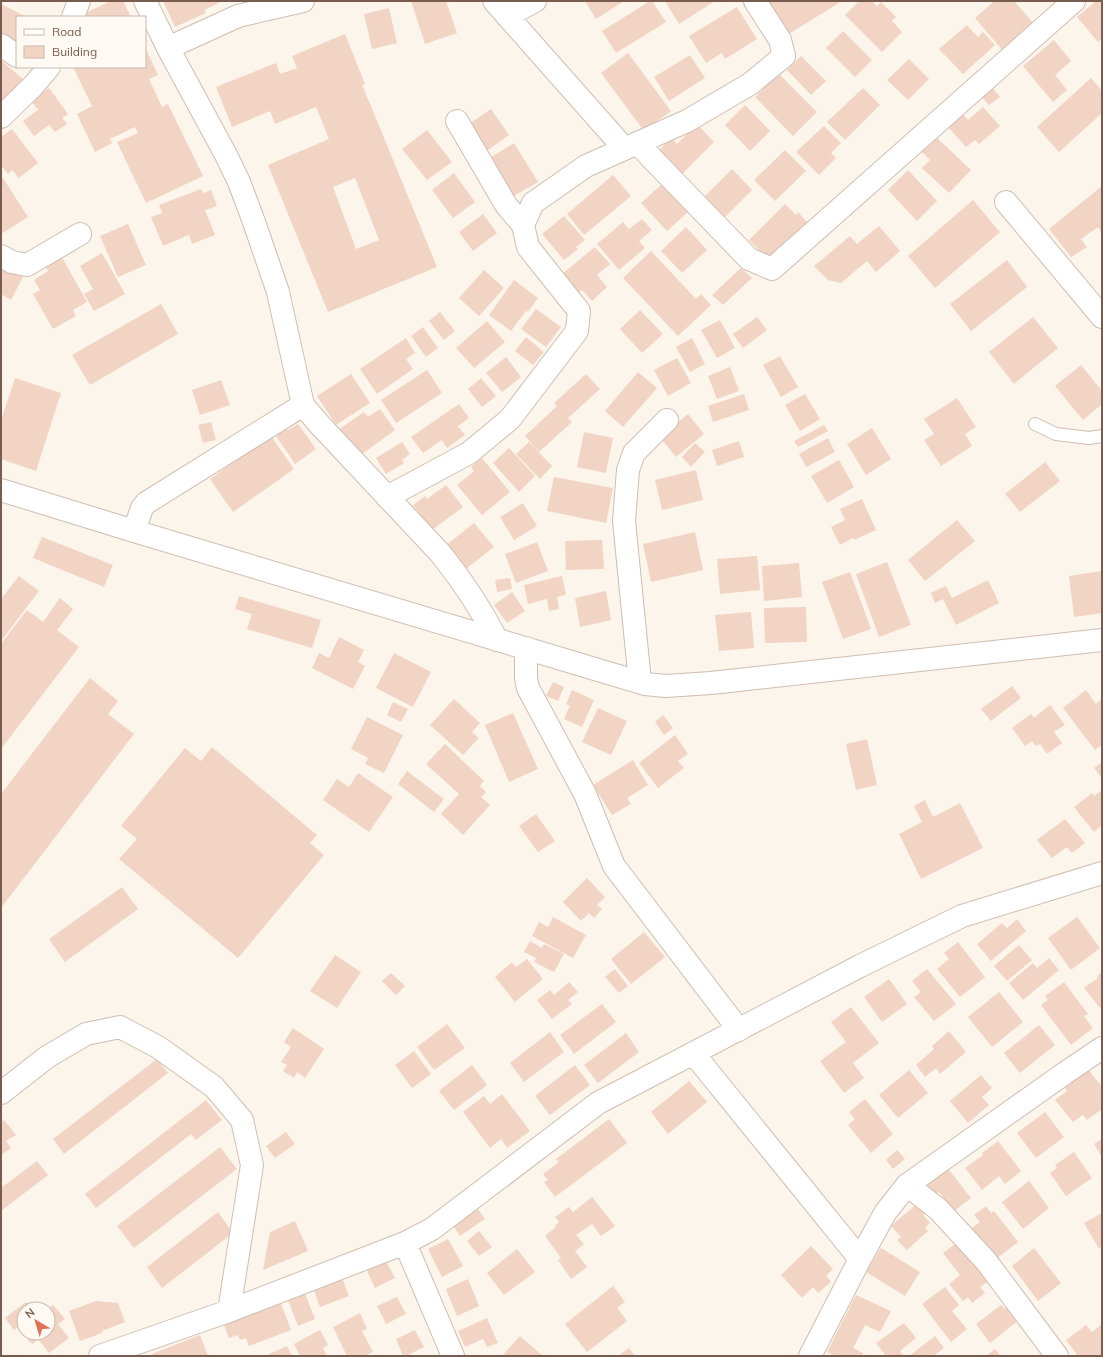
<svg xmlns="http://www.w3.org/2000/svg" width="1103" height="1357" font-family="Mulish,sans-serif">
	<rect width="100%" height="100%" fill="#fcf5ec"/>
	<path fill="#f1d4c4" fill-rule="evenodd" d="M111,1H123L131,17H86L85,13Z
		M163,1H219V3L204,10L206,13L175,27Z
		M411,1H446L457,33L425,44Z
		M585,1H624L596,19Z
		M650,1H652L666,22L616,53L602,31Z
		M665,1H715L679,24Z
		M765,1H838L839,3L787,35Z
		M859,1H872L877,6L881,2L896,17L892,21L902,32L882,52L845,15Z
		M994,1H1014L1034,24L1003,51L975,18Z
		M1096,1H1102V39L1098,42L1077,17Z
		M1,4L27,17H17V43L1,35Z
		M737,7L757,39L725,59L722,53L706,63L689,36Z
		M389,8L397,43L372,49L364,14Z
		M967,25L978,37L983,32L995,45L963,74L939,49Z
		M843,31L872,60L855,77L826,48Z
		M345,34L365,84L362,85L373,111L437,267L328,312L268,165L329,139L316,107L275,124L270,111L232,127L216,87L276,63L280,74L297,68L292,56ZM355,178L379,240L356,249L333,187Z
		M1054,40L1071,61L1055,75L1067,90L1053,102L1023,66Z
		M145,47L158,75L149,79L162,107L168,104L203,176L146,203L117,142L138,133L135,127L110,139L112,143L95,152L77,114L92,106L73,67H145Z
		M628,53L671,111L644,131L601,73Z
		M690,55L705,78L669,101L654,77Z
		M801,56L826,81L811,95L787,70Z
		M909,59L929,79L908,100L887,80Z
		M1,60L25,81L1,109Z
		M779,74L817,112L793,136L755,97Z
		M1091,78L1102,91V113L1059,152L1037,127Z
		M991,86L1000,97L989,105L980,95Z
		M49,88L68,114L62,118L67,124L55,132L49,125L34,136L23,121L38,110L31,101Z
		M863,88L880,105L845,140L827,122Z
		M745,105L770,131L750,151L725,125Z
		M983,107L1000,126L979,144L975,140L966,147L948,127L963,114L968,120Z
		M491,109L509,135L484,153L466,126Z
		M697,124L714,142L679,177L656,154L671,138L677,144Z
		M824,126L841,143L831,153L836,158L819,175L796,152Z
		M12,129L38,163L19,178L12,170L8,174L1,165V137Z
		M427,130L452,162L427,180L402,149Z
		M935,136L971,170L949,193L922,168L930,160L921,151Z
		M514,143L538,182L512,197L490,158Z
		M785,150L806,171L775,201L754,180Z
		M732,169L752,190L724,218L704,197Z
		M908,170L937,201L917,221L888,190Z
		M454,173L475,202L453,218L432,190Z
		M613,175L631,196L584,235L567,214Z
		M3,178L28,217L1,234V179Z
		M662,184L688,212L667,231L641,203Z
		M1102,186V233L1098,227L1081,239L1087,247L1071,257L1049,229Z
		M201,189L203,193L211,190L217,206L205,210L215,235L192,244L189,235L163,246L151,217L162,213L159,205Z
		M973,200L1000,232L935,288L908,256Z
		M785,204L796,215L798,212L808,223L770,261L749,240Z
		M483,214L497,233L473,251L459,232Z
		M564,216L585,240L576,247L578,249L564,260L542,234Z
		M642,219L652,230L639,241L645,248L619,270L597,244L623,222L629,229Z
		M128,224L146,265L118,277L100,236Z
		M879,226L900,251L876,272L867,261L841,283L828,280L814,266L850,236L857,244Z
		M686,227L707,250L682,273L661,251Z
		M595,247L610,264L597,275L607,287L592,301L582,290L578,293L562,274Z
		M651,251L696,299L701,294L711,305L678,336L623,278Z
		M102,253L125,294L94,311L84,294L93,289L80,266Z
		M60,254L87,302L73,310L76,316L53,329L33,294L40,290L34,280L48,271L44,263Z
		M1007,260L1027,287L971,331L950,304Z
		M1,266L23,277L11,300L1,294Z
		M741,268L752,278L723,305L712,295Z
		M484,270L504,288L479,316L459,298Z
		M514,280L538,298L528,312L526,311L511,331L489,315Z
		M161,304L178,334L90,385L72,355Z
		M536,309L561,327L546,347L521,329Z
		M640,310L663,334L642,353L620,329Z
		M440,312L455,331L444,340L429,321Z
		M757,317L767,330L743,348L733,334Z
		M1033,317L1058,348L1014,384L989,352Z
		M720,320L735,348L717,358L701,330Z
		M487,321L505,342L474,368L456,348Z
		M423,327L438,348L426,357L411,336Z
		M526,337L544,352L533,365L515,351Z
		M406,338L415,353L406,359L413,369L377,394L360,369Z
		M692,338L705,364L690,372L676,347Z
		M780,356L798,387L781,397L763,365Z
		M506,357L521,377L502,392L486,373Z
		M677,358L691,383L668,396L654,370Z
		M1081,365L1102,391V404L1083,420L1055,386Z
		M730,367L739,391L717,399L708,376Z
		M427,370L442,393L396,423L381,400Z
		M638,372L657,388L623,427L605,411Z
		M351,374L370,403L336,425L317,396Z
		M586,374L600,389L568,418L572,422L539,452L525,436L557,406L554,403Z
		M15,378L61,393L36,471L1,459V420Z
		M481,378L496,396L482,407L468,389Z
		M221,380L230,405L200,415L192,390Z
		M744,394L749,410L713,422L708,406Z
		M805,394L820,419L800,431L785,405Z
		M957,398L976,427L965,434L972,446L941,466L924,440L934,434L924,419Z
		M459,404L469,418L458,426L465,435L447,448L442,440L423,453L411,437Z
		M380,409L395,430L358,457L338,430L364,412L368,417Z
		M688,414L704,434L676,457L660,437Z
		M211,422L216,440L203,443L198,425Z
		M298,424L316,449L295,464L276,436L287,429L288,430Z
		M824,425L828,431L798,447L794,441Z
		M872,428L891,459L866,475L847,444Z
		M584,432L613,438L606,473L577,467Z
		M271,436L294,469L233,512L210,479Z
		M828,438L835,452L806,467L799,454Z
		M739,441L744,457L717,466L712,450Z
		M402,442L410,454L402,460L404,463L386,474L376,458Z
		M529,442L552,466L540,479L516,454Z
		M695,443L705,452L691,467L682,457Z
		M509,448L535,476L519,492L493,463Z
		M482,458L510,492L482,515L457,485L474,471L471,467Z
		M839,460L854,487L827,503L811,476Z
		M1045,462L1060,481L1020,512L1005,494Z
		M696,470L703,500L662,510L655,480Z
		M554,477L613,488L606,523L547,511Z
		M446,485L463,507L432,530L413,505L425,496L427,499Z
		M862,499L876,530L854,540L853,538L840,545L831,527L845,520L840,509Z
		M523,503L537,526L514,540L500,517Z
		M957,520L975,541L925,581L908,560Z
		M474,523L494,547L463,571L444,547Z
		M695,532L703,570L651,582L643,544Z
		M42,537L113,565L104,587L33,558Z
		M602,540L604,569L566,570L565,541Z
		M537,542L548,571L516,583L505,554Z
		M757,556L760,590L720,594L717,559Z
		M887,562L911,625L879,637L856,574Z
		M799,563L802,597L764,601L762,566Z
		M1102,571V613L1074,617L1069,576Z
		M850,572L871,629L843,639L822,582Z
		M19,576L39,591L1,641V599Z
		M562,576L566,595L557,597L559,609L549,611L547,599L528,604L524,585Z
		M510,578L512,589L497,592L495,580Z
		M988,580L999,603L956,625L943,599L935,603L931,593L946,586L952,598Z
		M606,591L611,620L580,627L575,598Z
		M512,592L525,611L507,623L494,605Z
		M239,596L321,620L312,648L247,629L252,614L235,609Z
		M60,598L73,609L57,630L79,647L1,749V644L27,610L43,622Z
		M806,607L807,642L765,643L764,608Z
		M751,612L754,648L719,651L715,615Z
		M339,637L364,650L358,662L365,666L353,689L312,668L319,653L329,658Z
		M394,653L431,672L413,707L376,688Z
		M90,678L118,701L108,714L134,734L1,908V794Z
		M553,682L564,687L558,701L546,696Z
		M1012,686L1021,698L991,721L981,709Z
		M572,690L594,700L582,727L564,719L570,706L566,704Z
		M1086,690L1096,704L1102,699V745L1095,750L1063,708Z
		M454,699L480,723L472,732L479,738L463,755L430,725Z
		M393,702L408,709L401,722L387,715Z
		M1050,705L1065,725L1054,732L1062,743L1047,754L1040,744L1036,746L1032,741L1025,746L1012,728L1031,714L1034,718Z
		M598,708L627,721L611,755L582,742Z
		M513,713L538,769L509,782L485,725Z
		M663,715L673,728L664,735L655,722Z
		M367,717L403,735L384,773L365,764L368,758L351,749Z
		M675,735L688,754L678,761L684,768L658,788L639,763Z
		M867,739L877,785L856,790L846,744Z
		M445,744L484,781L480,786L486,792L481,797L490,805L463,835L441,814L459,794L426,764Z
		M212,747L317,835L310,843L324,855L238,958L119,859L137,839L121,826L185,748L201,761Z
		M633,760L648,785L627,798L631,804L612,815L593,785Z
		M1102,762V776L1101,777L1094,768Z
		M407,771L444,799L434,812L398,784Z
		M358,773L393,797L369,832L323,800L337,779L349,787Z
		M1102,790V825L1094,832L1074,807L1092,793L1094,796Z
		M925,800L933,817L960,803L983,848L921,879L899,834L922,822L914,806Z
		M536,814L555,841L538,852L519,826Z
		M1065,819L1085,843L1072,853L1067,847L1052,858L1037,840Z
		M587,878L605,897L597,905L602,909L594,918L589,913L581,921L563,902Z
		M122,887L138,909L65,962L49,939Z
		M553,917L586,935L573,958L532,936L539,922L548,927Z
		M1077,917L1100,948L1071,970L1048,938Z
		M1017,919L1026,931L991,961L977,944L1002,923L1007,928Z
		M644,932L665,957L631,984L611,959Z
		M530,941L542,948L544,944L564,954L554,972L534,962L536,958L524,952Z
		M958,942L985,977L960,997L937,969L949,959L944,953Z
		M1019,945L1032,960L1007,981L994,966Z
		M335,955L361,972L337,1008L310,991Z
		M1049,958L1059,970L1023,1000L1009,983L1033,963L1037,968Z
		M527,959L543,979L515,1002L495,977L512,962L516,967Z
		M615,969L628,986L619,993L605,977Z
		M927,969L956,1004L934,1021L914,997L921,992L912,981Z
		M1102,972V1007L1100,1008L1084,988L1098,978L1097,976Z
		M391,973L405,986L396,995L382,981Z
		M889,979L907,1004L882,1022L864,997Z
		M569,982L578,992L568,1000L572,1004L552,1019L537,1000L550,990L554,995Z
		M1064,982L1088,1014L1084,1016L1093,1028L1071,1045L1041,1005L1048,1000L1045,996Z
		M999,992L1023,1022L992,1047L968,1017Z
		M602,1004L616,1022L574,1054L560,1035Z
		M851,1007L879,1043L853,1063L864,1078L844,1093L820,1061L846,1042L831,1022Z
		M447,1024L465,1048L434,1070L417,1047Z
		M1039,1025L1055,1045L1020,1073L1004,1053Z
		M293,1028L324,1049L305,1078L297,1072L294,1078L283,1071L287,1065L281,1062L291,1047L284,1042Z
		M949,1031L966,1052L940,1074L936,1068L925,1077L916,1065L934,1049L932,1046Z
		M550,1032L564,1052L524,1082L510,1063Z
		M626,1033L639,1052L598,1083L584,1065Z
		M414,1051L431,1074L412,1088L395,1065Z
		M157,1059L168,1073L64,1154L53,1139Z
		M472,1065L487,1085L454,1110L439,1091Z
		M575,1065L590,1085L550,1115L535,1096Z
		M1087,1068L1102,1087V1109L1087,1120L1083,1115L1073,1122L1055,1100L1067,1091L1064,1086Z
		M909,1070L928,1093L898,1118L879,1095Z
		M981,1075L992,1088L982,1097L989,1105L968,1123L950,1101Z
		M689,1081L707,1102L668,1134L651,1112Z
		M502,1094L530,1131L507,1148L501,1139L490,1148L463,1112L484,1096L490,1104Z
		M865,1099L893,1134L871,1153L848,1125L855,1119L849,1112Z
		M206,1100L222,1120L196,1140L191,1134L96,1208L85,1194Z
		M1045,1112L1064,1137L1036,1158L1017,1133Z
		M609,1119L627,1143L555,1197L544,1182L548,1180L543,1174L559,1162L556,1159Z
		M4,1120L16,1135L6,1141L11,1148L1,1155V1123Z
		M286,1132L295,1144L275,1158L266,1146Z
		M1102,1139V1157L1094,1144Z
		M998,1141L1021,1171L1005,1184L999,1176L982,1190L965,1168L983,1155L982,1153Z
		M220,1147L237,1169L134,1248L117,1226Z
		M897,1150L905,1159L893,1169L886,1160Z
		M1074,1152L1092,1178L1066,1196L1050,1173L1057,1168L1055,1165Z
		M37,1161L48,1175L1,1211V1188Z
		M946,1166L971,1198L954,1211L939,1192L935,1195L925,1182Z
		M1029,1181L1049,1208L1023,1229L1002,1202Z
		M592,1197L615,1226L601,1236L592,1224L576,1235L584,1244L575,1251L587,1267L571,1279L558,1260L561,1258L545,1236L556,1227L555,1226L559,1222L555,1217L569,1207L573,1212Z
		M919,1202L928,1211L923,1215L930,1223L925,1228L928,1231L907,1250L897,1240L901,1237L891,1226Z
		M986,1206L991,1213L994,1211L1018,1242L996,1259L972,1228L980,1222L974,1215Z
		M478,1209L485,1219L460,1236L453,1226Z
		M218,1212L233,1233L162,1288L147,1267Z
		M1102,1213V1247L1099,1249L1084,1223Z
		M295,1221L308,1251L263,1270L270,1232Z
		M479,1231L492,1247L479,1256L467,1241Z
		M448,1239L463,1266L442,1277L428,1249Z
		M960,1240L990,1280L980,1287L985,1293L972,1303L968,1297L963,1301L949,1284L960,1275L943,1253Z
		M811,1246L833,1269L826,1276L831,1282L818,1293L813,1287L802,1298L781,1275Z
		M881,1248L920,1272L905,1296L866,1272Z
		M1034,1248L1061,1283L1038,1301L1012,1266Z
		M517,1249L535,1272L504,1295L487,1273Z
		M386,1261L395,1278L375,1288L367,1271Z
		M341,1275L349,1296L320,1307L312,1285Z
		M468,1279L479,1306L457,1316L446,1289Z
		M302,1286L315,1319L298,1326L285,1292Z
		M613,1286L625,1302L617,1308L627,1321L587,1352L565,1324Z
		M945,1287L959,1305L952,1311L967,1329L951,1342L922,1304Z
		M856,1295L891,1311L880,1332L865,1325L853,1348L863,1353L862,1356H836L827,1352Z
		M278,1296L291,1330L249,1346L246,1338L240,1340L238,1335L229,1338L222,1320Z
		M397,1297L406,1314L386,1324L377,1306Z
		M96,1301L118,1303L125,1322L102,1331V1333L80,1341L69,1311Z
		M26,1302L32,1309H24V1323L14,1330L5,1318Z
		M53,1305L65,1319L58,1324L69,1338L49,1353L38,1339L32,1344L20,1330L24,1327V1333H48V1309Z
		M1001,1305L1005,1309L1008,1306L1019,1320L990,1343L976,1324Z
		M360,1313L367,1329L362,1331L373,1352L365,1356H347L333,1327Z
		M487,1318L498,1343L487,1347L483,1339L465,1347L458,1331Z
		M904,1323L916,1338L900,1351L903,1355L901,1356H886L876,1343Z
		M1102,1324V1356H1078L1066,1340L1086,1325L1092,1332Z
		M320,1330L328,1345L323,1348L327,1356H300L294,1344Z
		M415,1330L424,1347L406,1356H403L396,1339Z
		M200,1335L208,1356H153L152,1354Z
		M520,1336L543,1356H502Z
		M935,1336L944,1348L933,1356H909Z
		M287,1346L292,1356H265Z
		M629,1348L635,1356H618Z
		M995,1349L1001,1356H986Z"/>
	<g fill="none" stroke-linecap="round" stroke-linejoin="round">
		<g stroke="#cfbdb1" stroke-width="14">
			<path id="service" d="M1035,424L1056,434L1089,438L1102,436"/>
		</g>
		<g stroke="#cfbdb1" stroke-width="24">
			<path id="minor" d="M145,1L168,48L226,155L239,182L254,222L278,292L303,405L319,424L440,553C462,580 481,609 497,640
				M494,1L624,148
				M507,16L535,1
				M73,17L79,1
				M1,45L17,56
				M168,48L238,16L303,1
				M1,117L33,86L49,67
				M457,121L506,205L523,225
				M637,143L749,259L772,269L1074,1
				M1006,202L1102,317
				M1,256L12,262L27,265L80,234
				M387,497L469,453L510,419L577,331L579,311L528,247L523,225L533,203L586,166L687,121L750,84L784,56L780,40L755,1
				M134,531L142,508L146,503L303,405
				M526,648V678L528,688L585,794L614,866L739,1030
				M640,682L624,521L628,470L634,453L667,420
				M693,1053L860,1259
				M1,1093L47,1057L86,1034L120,1027L158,1047L214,1087L242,1120L252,1165L229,1311
				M907,1185L938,1209L986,1261L1057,1356
				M405,1243L453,1356
				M100,1356L229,1311L405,1243L432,1229L598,1103L860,966L962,916L1102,873
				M810,1356L860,1259L885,1213L907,1185L1065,1073L1102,1048"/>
		</g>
		<g stroke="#cfbdb1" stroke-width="24">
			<path id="tertiary" d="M1,490L134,531L645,684L666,686L711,683L1102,640"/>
		</g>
		<use href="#service" stroke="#fff" stroke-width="12"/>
		<use href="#minor" stroke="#fff" stroke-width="22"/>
		<use href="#tertiary" stroke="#fff" stroke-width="22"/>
	</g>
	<rect width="1103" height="1357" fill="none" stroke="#785c4f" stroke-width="4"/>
	<rect x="16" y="16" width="130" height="52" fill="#fef9f3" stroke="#c8bab1"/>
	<rect x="24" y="29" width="20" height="6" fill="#ffffff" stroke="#c8bab1"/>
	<text x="52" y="36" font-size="12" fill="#785c4f">Road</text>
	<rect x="24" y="46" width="20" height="12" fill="#f1d4c4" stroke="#c8bab1"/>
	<text x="52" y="56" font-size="12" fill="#785c4f">Building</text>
	<g transform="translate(36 1321) rotate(322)"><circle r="19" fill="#fef9f3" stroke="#c8bab1"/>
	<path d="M0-3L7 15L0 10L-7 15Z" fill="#e17157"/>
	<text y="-6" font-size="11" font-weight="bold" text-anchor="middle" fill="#785c4f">N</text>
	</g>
</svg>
